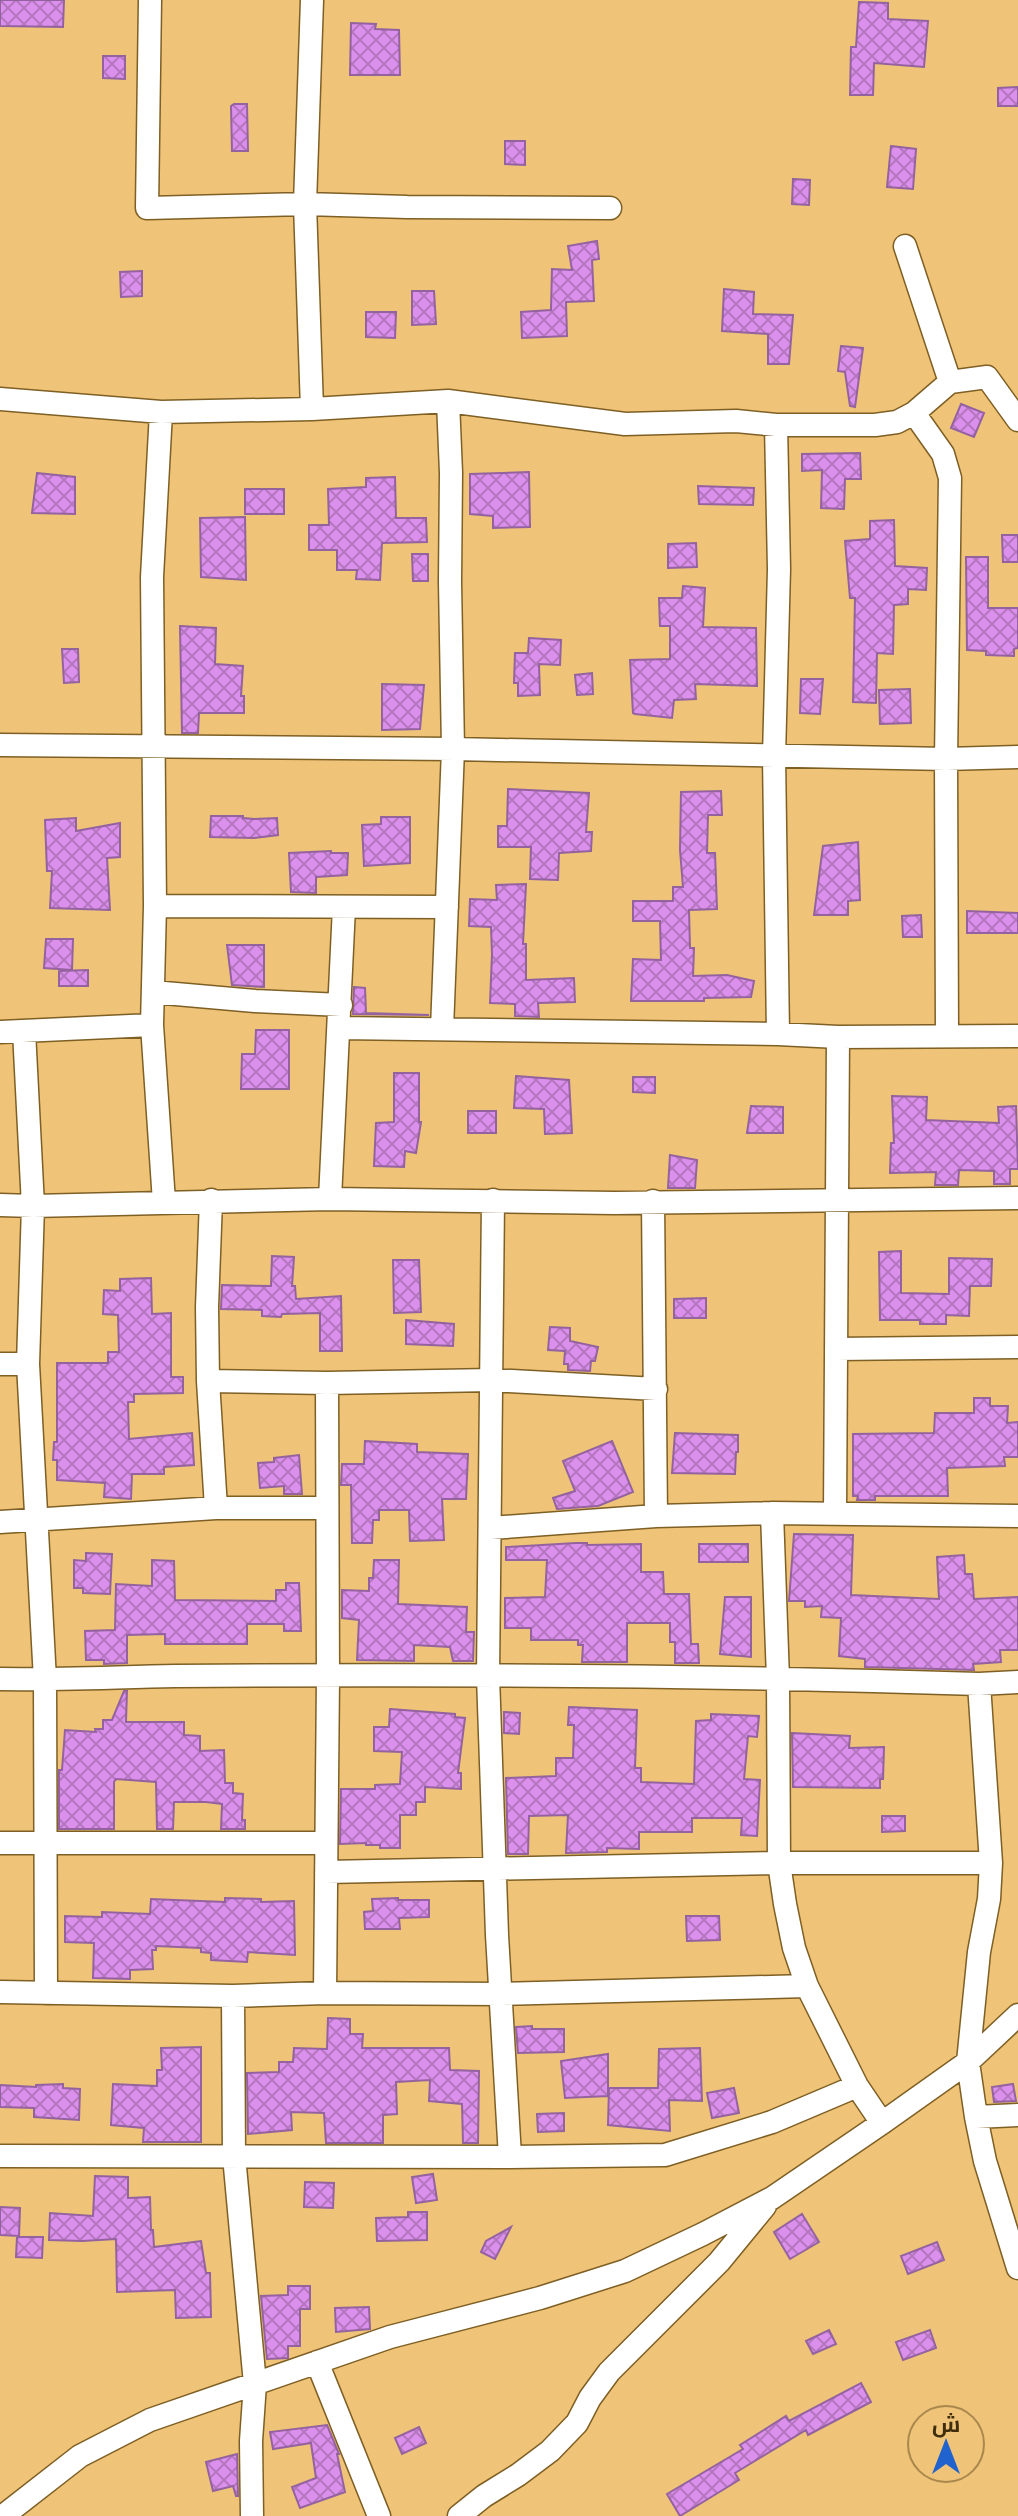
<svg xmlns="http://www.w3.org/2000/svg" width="1018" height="2516" font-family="Cabin,Cairo,sans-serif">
	<defs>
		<pattern id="building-cross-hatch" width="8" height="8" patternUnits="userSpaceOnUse" patternTransform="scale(2)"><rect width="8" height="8" fill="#dc90ed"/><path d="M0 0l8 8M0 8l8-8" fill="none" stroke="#b476be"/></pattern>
	</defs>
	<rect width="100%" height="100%" fill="#efc378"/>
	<path fill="url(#building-cross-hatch)" stroke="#94639f" stroke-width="2" d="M0,0H64L63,27L0,26Z
		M859,2L888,3V19L928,21L924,67L874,63L873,95H850L851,47H856Z
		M351,23L376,24L375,29L399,30L400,75H350Z
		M103,56H125V79L103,78Z
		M1018,87V106H998V88Z
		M234,104H247L248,151H232L231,106Z
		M505,141H525V165L505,164Z
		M891,146L916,149L913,189L887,187Z
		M793,179L810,180L809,205L792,204Z
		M597,241L599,259L592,260L594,301L566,302L567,336L522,338L521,312L551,310L552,269L572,270L568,246Z
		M142,271V296L121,297L120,272Z
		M724,289L754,292L753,314L793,315L789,364H768V334L722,331Z
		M412,291H434L436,324L412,325Z
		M366,312H396L395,338L366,337Z
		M841,346L863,348L855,407L850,406L845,372L838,371Z
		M961,404L984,413L974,437L951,428Z
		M860,453L861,479H845L844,509L821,508L822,470L802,471V454Z
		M529,472L530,527L493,528V516L470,514V474Z
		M37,473L75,477V514L32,513Z
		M395,477L396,518H426L427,542L382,543L380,580L356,579L357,570H337V550H309V525H329L328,489L366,487V478Z
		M698,486L754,488L753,505L699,504Z
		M245,489H284V514H245Z
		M245,517L246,580L201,577L200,518Z
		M894,520L895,566L927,568L926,590L908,589V604L894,605L893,654L877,653L876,703L853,702L855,598H850L845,541L870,539V521Z
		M1002,535H1018V562H1003Z
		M696,543L697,567L668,568V544Z
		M412,554H428V581H413Z
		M966,557H988V608H1018V648L1014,649V656L986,655V651L967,650Z
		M683,586L705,588L703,627L756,628L757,686L695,684L696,699L674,700L672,718L635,714L633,713L630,660L670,659V626H660L659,598H682Z
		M180,626L216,628L215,664L243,666L241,696H244V713H199L198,733H182Z
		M529,638L561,640L560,665L539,664L540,695L518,696V683H514L515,653H528Z
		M62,649H78L79,682L64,683Z
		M592,673L593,694L577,695L575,675Z
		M801,679H823L820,714L800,713Z
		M382,684L424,685L420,729L382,730Z
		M910,689L911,723L880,724L879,690Z
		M508,789L589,793L586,832H592L591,851L559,853L558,880L530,879L531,847H498V826H507Z
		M721,791L722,815H708L707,853H715L717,909L689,910L690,948H694L693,976L727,975L754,981L751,997L704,998V1001H631L633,959L661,960L660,921H633V901H673V887H683L680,850L681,792Z
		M211,816H243V818L254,819L277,818L278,835L254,838L210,837Z
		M381,817H410V863L364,866L362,825L381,824Z
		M76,818V831L120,823V857L107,858L110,910L50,908L52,871H47L45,820Z
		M858,842L860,900L848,901V915H814L823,846Z
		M331,851V853H348L347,875L316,877V893L291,892L289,853Z
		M526,884L523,944H526V980L574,978L575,1002L538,1003L539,1017L515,1016V1004L490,1003L492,954L491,927L469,926L470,899L497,900L496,885Z
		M967,911L1018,913V933H967Z
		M921,915L922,937H903L902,916Z
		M46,939H73L72,970L44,968Z
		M227,945H264V987L232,985Z
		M88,970V986H59V971Z
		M354,987L365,988L366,1013L429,1015L353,1014Z
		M256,1030H289V1089H241L242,1054H255Z
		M394,1073H419V1122H421L416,1153L405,1151L404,1167L374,1166L376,1123L394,1122Z
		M516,1076L569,1080L572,1133L545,1134L544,1109L514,1108Z
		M633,1077H655V1093L633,1092Z
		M892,1096L927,1097L926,1120L999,1123L998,1107L1016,1106L1018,1169H1010V1184H994V1171L959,1170L958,1185H935L936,1172L890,1173L891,1143H894Z
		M751,1106L783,1107V1133H747Z
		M468,1111H496V1133H468Z
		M670,1155L697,1160L695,1188H668Z
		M901,1251V1293L949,1294V1258L992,1259L991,1286H970L969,1316L946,1315V1324H920V1320H880L879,1252Z
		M272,1256L294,1257L292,1286H295L296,1299L341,1296L342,1351H320V1313L282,1314L281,1317L262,1316V1310L221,1309L222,1285L271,1286Z
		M393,1260H419L421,1312L394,1313Z
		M151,1278L152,1314L171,1313V1377H183V1393L134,1394V1402H128L129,1439L192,1433L194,1465L164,1467V1474H132L131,1499L104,1497L105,1483L57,1480V1460H53L54,1442H57V1363H108V1352H119L118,1315L103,1314L104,1290L120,1291V1279Z
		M706,1298V1318H674V1299Z
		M406,1320L454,1324L453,1346L406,1344Z
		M550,1327L570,1328V1341L598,1347L595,1361H591L590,1371L568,1370V1364H564L565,1351L548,1350Z
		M974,1398H990V1406H1008L1007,1423L1018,1422V1457H1004L1005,1466L947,1468L948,1496H875V1500H857L858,1496H853V1434L934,1433L935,1413H974Z
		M675,1433L738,1435V1452H736L735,1474L672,1473Z
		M365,1441L417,1444V1452L468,1454L466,1499H442L444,1540L410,1541L409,1510H379V1520H373L372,1543H352L351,1485H341L342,1464H364Z
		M612,1441L633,1492L598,1506L557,1509L553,1498L575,1491L563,1461Z
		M299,1455L302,1494H284V1486L260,1488L258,1463L274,1462V1458Z
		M794,1534L853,1535L851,1595L939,1599L937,1557L964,1555L965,1574H972L974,1599L1018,1597V1650H1000L1001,1662L973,1664L974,1670L865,1667V1659L839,1656L841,1618L821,1617L822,1606L805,1607V1601H789Z
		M576,1543H587V1545L641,1544V1572H663L664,1594H689L691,1644H698L699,1663H675V1642H670V1623H627V1662H582L583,1645H578V1640H531V1628H505V1598L545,1597L547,1560H506V1547Z
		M699,1544H748V1562H699Z
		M86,1553L112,1554L110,1594L83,1593V1588H74V1560L86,1561Z
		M152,1560L174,1561L175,1600L276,1601V1590H286V1583H299L301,1631H284V1624H247V1644H165V1634L127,1635V1663L104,1664V1660H86L85,1631L115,1630L116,1584L152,1586Z
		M374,1560H399L398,1604L467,1607L466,1632H474L473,1661H453L450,1647L414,1645V1661L357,1660L359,1620L342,1618V1590L369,1591V1578H373Z
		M725,1597H751V1657L720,1654Z
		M124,1691H127L126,1722H184V1735L200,1736V1751L224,1750L225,1783H233V1793L243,1794L242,1820H245V1829H221L222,1804L206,1802H174L173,1829H157L156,1782L116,1779L114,1782V1829H59V1770H62L65,1730L96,1732L95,1729H103V1720H112Z
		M569,1707L637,1710L635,1768H641V1782L694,1784L696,1721L711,1720V1714L759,1716L757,1737L748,1736L744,1779L760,1780L757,1836L741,1835L742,1818H692V1832H639V1849L607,1848V1852L566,1853L568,1815L529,1816L528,1854H508L506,1778L556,1776V1758H573L574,1725H568Z
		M390,1709L455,1714V1717L465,1718L458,1773H461V1789L425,1787V1802H416V1815H400V1848H380V1845H366V1843L340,1844L341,1789H375V1785L400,1784L402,1752L374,1751V1727H389Z
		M504,1712L520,1713L519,1734L504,1733Z
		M792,1733L850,1736L849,1748L884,1747L883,1779H880V1788L793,1787Z
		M882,1816H905V1831L882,1832Z
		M225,1898L261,1899V1902L294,1901L295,1955L248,1952L247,1962L211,1960V1953L201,1952V1948L156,1946V1950H152L153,1969L130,1970V1979L93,1978L94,1943L65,1942V1916L102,1917V1912L150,1914L151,1899L225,1902Z
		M398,1898V1900H429V1917L399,1918L400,1929H365L364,1912L373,1911L372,1899Z
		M686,1916H719L720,1940L687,1941Z
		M328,2018L350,2019V2034H363L362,2048H449L450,2070L479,2071L478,2143H463L462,2104L429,2101L430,2080L396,2082L397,2114L383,2115V2143H326L324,2113L291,2112L292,2130L248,2134L247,2073L279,2072V2062H293L294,2048L327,2049Z
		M532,2026V2029H564V2052L518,2053L516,2027Z
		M201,2047V2142H143L144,2128L111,2125L113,2084L157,2086V2070H162L161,2048Z
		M700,2048L702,2101L669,2100L670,2131L608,2125L609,2088H658L659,2049Z
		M608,2054V2096L565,2098L561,2061Z
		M63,2084V2088L80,2089L79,2120L34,2117V2108L0,2107V2085L36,2087V2085Z
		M1013,2084L1016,2101L994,2102L992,2087Z
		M734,2088L739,2113L712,2118L707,2093Z
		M564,2113V2131L538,2132L537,2114Z
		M433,2174L437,2200L416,2203L412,2177Z
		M95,2176L128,2177V2198L150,2197L151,2230H153L154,2247L201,2241L206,2273H210L211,2317L176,2318L175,2290L117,2292L116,2239L82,2241L49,2240L50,2213L93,2216Z
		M305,2182L334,2183L333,2208L304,2207Z
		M0,2207L20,2208L19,2236L0,2235Z
		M408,2212H427V2240L377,2241L376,2218L408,2217Z
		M802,2214L819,2242L790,2259L774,2232Z
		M511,2227L495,2259L481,2252L486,2241Z
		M17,2237H43L42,2258L16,2257Z
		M937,2242L944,2260L908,2274L901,2256Z
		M288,2286H310V2309H300V2346H288V2358L267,2359L261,2296L288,2295Z
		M369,2307L370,2329L336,2332L335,2308Z
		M829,2330L836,2344L813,2354L806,2341Z
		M930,2330L936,2348L903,2360L896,2342Z
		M861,2383L871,2402L808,2435L806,2430L735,2473L739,2480L680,2516L667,2494L743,2449L740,2445L786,2416L789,2421Z
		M327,2425L339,2454H337L345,2492L300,2508L292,2487L316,2478L311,2443L273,2449L270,2432Z
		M419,2427L426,2443L402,2454L395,2438Z
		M237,2454L238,2496H236L233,2486L213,2491L206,2462Z"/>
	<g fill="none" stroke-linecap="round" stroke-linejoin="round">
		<g stroke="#7e5f24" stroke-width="25">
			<path id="street" d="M150,0L147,208L305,204L407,207L610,208
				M312,0L305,204L312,409
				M905,246L950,382
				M0,399L161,412L312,409L448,401L625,424L736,421L776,425H875L897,422L914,413L950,382L987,377L1018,420
				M161,412L152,577L155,906L152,1025L164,1202
				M914,413L943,454L950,478L946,759L947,1036
				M776,425L779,569L774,756L778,1034
				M0,745L453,749L946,759L1018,757
				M155,906L447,907
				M153,992L255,1001L341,1005
				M339,1028L778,1034L838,1037L1018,1036
				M442,1029L453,749L450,582L451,473L448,401
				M24,1031L33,1206L28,1364L45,1680L46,1993
				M0,1032L152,1025
				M330,1199L344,907
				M211,1200L207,1307L208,1381L216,1508
				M493,1200L488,1676L497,1935L510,2157
				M653,1201L656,1516
				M0,1205L33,1206L330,1199L614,1203L1018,1198
				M836,1349L1018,1347
				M0,1364H28
				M208,1381L327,1383L492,1380L656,1389
				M772,1513L778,1679L779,1863L785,1904L794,1948L807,1986
				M835,1513L838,1037
				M0,1522L216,1508H326
				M491,1528L656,1516L772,1513L1018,1516
				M0,1679C58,1680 117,1677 175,1676C443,1674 711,1675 979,1684L991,1863L989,1899L979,1952L968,2062L976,2117L985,2161L1018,2268
				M979,1684L1018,1682
				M0,1843H326
				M326,1872L779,1863H991
				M0,1992L233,1996L325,1993L502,1994L807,1986L857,2086L882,2123
				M325,1993L328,1677L327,1383
				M233,1996L234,2156L255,2384L251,2441L252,2516
				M976,2117L1018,2115
				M0,2156L510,2157L665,2155L772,2122L857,2086
				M317,2362L379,2516
				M3,2516L80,2456L150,2420L390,2337L540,2298L625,2271L703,2234L772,2198L882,2123L968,2062L1018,2015
				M459,2516L484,2496L518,2475L550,2451L577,2423L590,2398L609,2372L719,2262L765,2206"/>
		</g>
		<use href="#street" stroke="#fff" stroke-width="22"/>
	</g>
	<g transform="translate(946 2444)"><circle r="38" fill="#efc378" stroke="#a9874d" stroke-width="2"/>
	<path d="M0-6L14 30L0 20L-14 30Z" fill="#2062ce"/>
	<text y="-12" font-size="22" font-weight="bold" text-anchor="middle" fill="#3f2d0d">ش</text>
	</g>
</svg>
